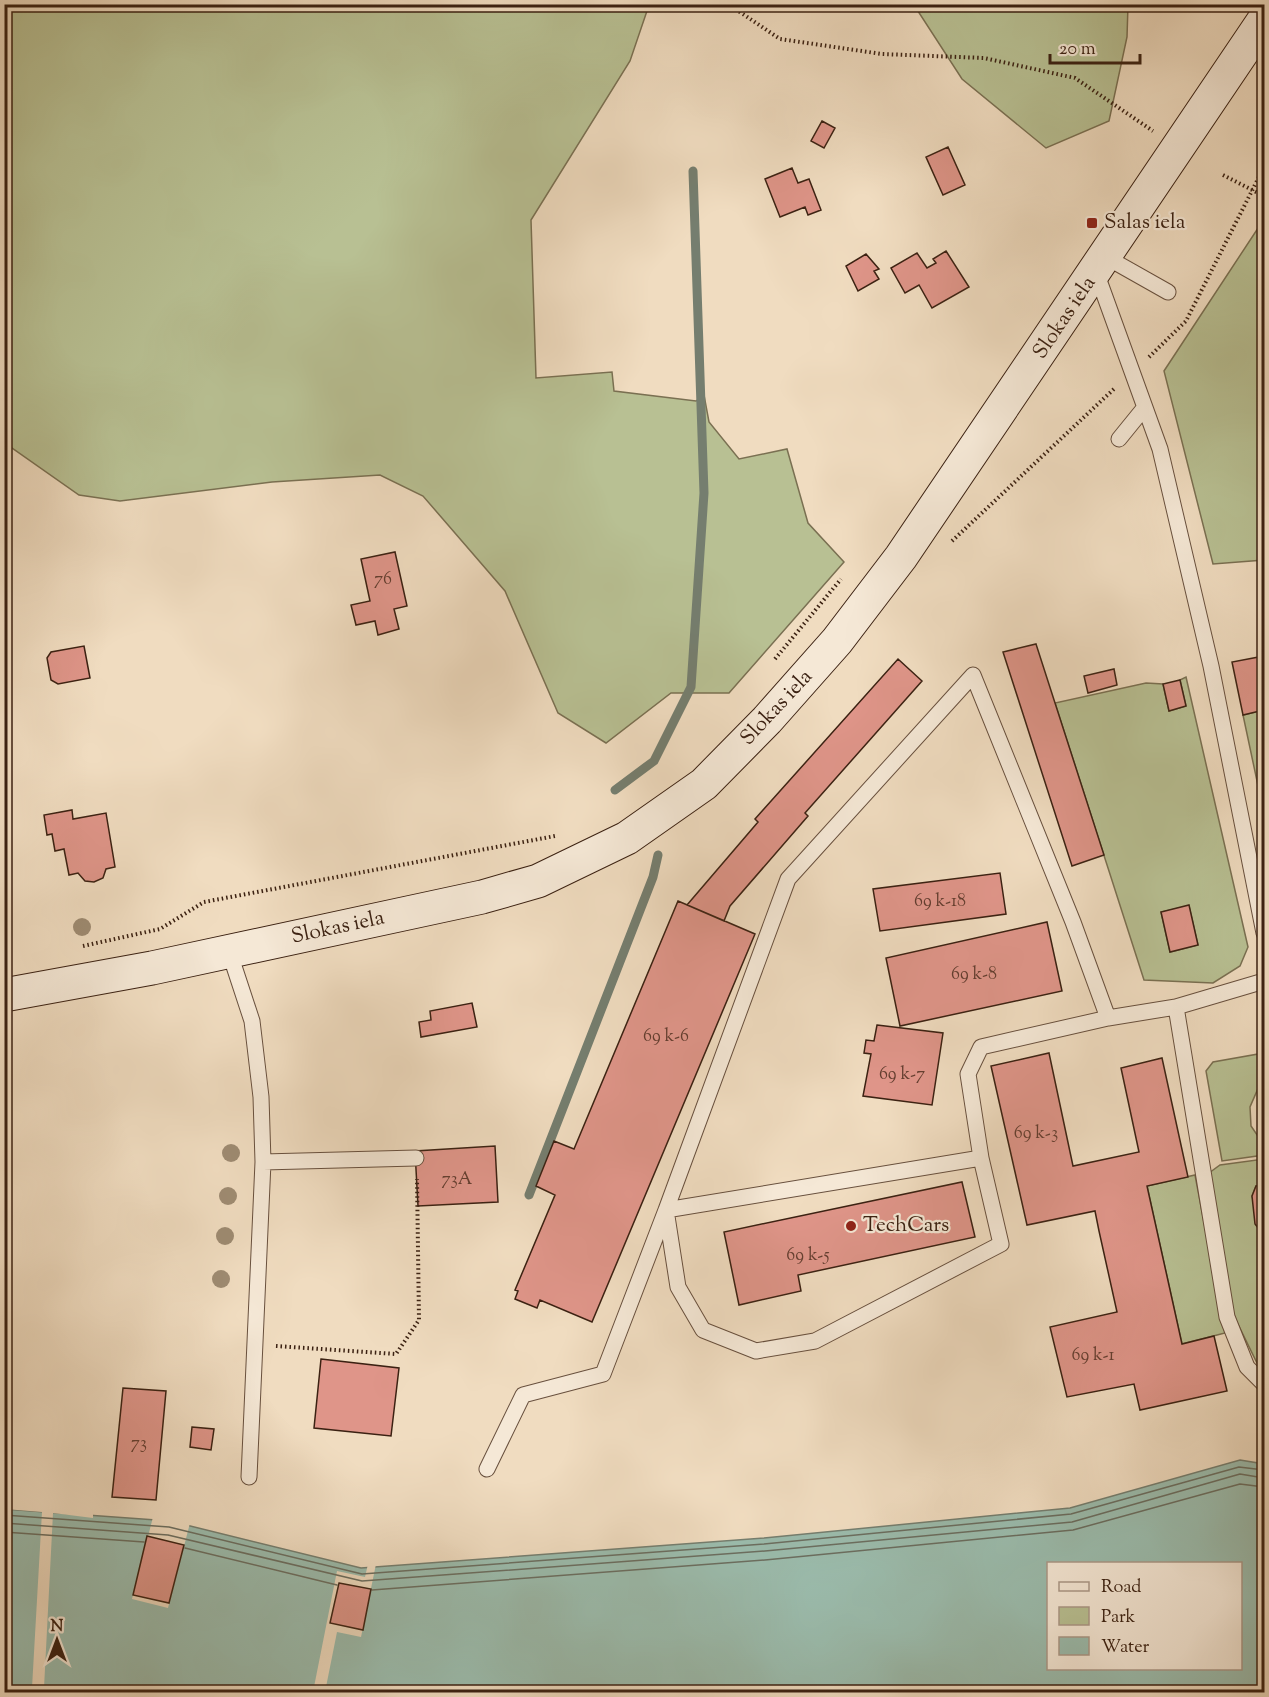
<svg xmlns="http://www.w3.org/2000/svg" width="1269" height="1697" font-family="'Sorts Mill Goudy',serif">
	<rect width="100%" height="100%" fill="#f0dcc0"/>
	<filter id="stains"><feTurbulence type="fractalNoise" baseFrequency=".00333" numOctaves="4"/><feColorMatrix values="0 0 0 0 .2 0 0 0 0 .09 0 0 0 0 .02 0 0 0 .5 -.17"/></filter>
	<radialGradient id="worn" r=".72"><stop offset=".6" stop-color="#630" stop-opacity="0"/><stop offset="1" stop-color="#630" stop-opacity=".3"/></radialGradient>
	<path fill="#b8c093" stroke="#7a7052" stroke-width="1.5" fill-rule="evenodd" d="M5,4L649,5L630,61L531,220L536,378L612,372L614,391L696,401L704,395L709,422L739,459L787,449L808,523L844,562L729,693H671L606,743L558,713L505,591L423,496L380,475L272,482L120,501L79,495L5,443Z
		M914,5H1128L1127,37L1109,121L1046,148L962,79Z
		M1264,219V560L1213,564L1164,371Z
		M1186,677L1248,947L1240,966L1213,983L1144,980L1055,703L1146,683L1163,684L1169,711L1186,706L1180,680ZM1189,906L1198,945L1170,952L1161,912Z
		M1264,710V814L1243,715Z
		M1264,1053V1079L1260,1084L1250,1107L1251,1126L1264,1145V1155L1222,1161L1206,1071L1213,1062Z
		M1264,1159V1185L1256,1186L1252,1196L1262,1233H1264V1369L1257,1363L1233,1314L1209,1173L1220,1165Z
		M1195,1175L1225,1333L1182,1344L1147,1186Z"/>
	<path fill="#9bbcad" stroke="#757e6f" stroke-width="1.5" fill-rule="evenodd" d="M1240,1460L1264,1464V1692H5L4,1509L170,1521L361,1568L764,1538L1070,1508ZM1048,1564H1240V1668H1048Z"/>
	<path fill="#f0dcc0" d="M5,1506L93,1513V1518L53,1513L44,1688H32L42,1512L5,1509Z
		M153,1517L169,1518L190,1523L168,1608L132,1599Z
		M368,1564H376L361,1637L337,1632L325,1692H313L337,1571L365,1577Z"/>
	<g fill="none" stroke-linecap="round" stroke-linejoin="round">
		<path stroke="#6b6e60" stroke-width="1.5" d="M4,1515L169,1527L362,1574L764,1544L1071,1514L1239,1467L1264,1470
			M4,1523L168,1535L362,1581L765,1551L1072,1522L1240,1474L1264,1478
			M4,1532L144,1542
			M185,1548L337,1585
			M372,1590L765,1560L1073,1530L1240,1484L1264,1487"/>
		<path stroke="#757e6f" stroke-width="9" d="M615,790L654,761L691,687L704,493L693,171
			M529,1195L653,877L658,855"/>
	</g>
	<path fill="#df9589" stroke="#3b2112" stroke-width="1.5" d="M822,121L835,128L824,148L811,141Z
		M948,147L965,185L943,195L926,157Z
		M792,168L798,183L809,179L821,210L808,215L805,207L780,217L765,179Z
		M946,251L969,287L932,308L919,285L905,293L891,268L917,253L927,268L936,263L933,259Z
		M866,254L879,269L874,271L879,279L858,291L846,266Z
		M395,552L407,606L394,609L399,629L378,635L375,621L356,625L351,605L370,601L361,559Z
		M1036,644L1104,855L1072,866L1003,652Z
		M84,646L90,678L58,684L51,680L47,658L51,652Z
		M1264,656V667H1263L1264,675V710L1243,715L1232,662Z
		M898,659L922,681L805,813L808,816L730,906L724,921L687,905L758,822L755,819Z
		M1114,669L1117,685L1088,693L1084,676Z
		M1180,680L1186,706L1169,711L1163,684Z
		M72,810L73,819L106,813L115,867L106,869L103,878L94,882L85,881L78,873L69,875L64,849L55,851L52,834L47,835L44,815Z
		M1000,873L1006,914L880,931L873,889Z
		M678,901L755,934L592,1322L540,1300L537,1308L515,1299L518,1291L515,1290L555,1195L536,1186L554,1141L574,1149Z
		M1189,905L1198,945L1170,952L1161,912Z
		M1047,922L1062,991L900,1026L886,958Z
		M472,1003L477,1027L421,1037L419,1022L431,1020L430,1011Z
		M877,1025L943,1033L932,1105L863,1096L871,1054L864,1053L866,1040L874,1041Z
		M1049,1053L1073,1166L1139,1152L1121,1068L1162,1058L1188,1177L1147,1186L1182,1344L1214,1336L1227,1391L1140,1410L1134,1384L1067,1397L1050,1327L1117,1312L1099,1231L1095,1211L1027,1225L991,1066Z
		M495,1146L498,1202L418,1206L415,1151Z
		M962,1182L975,1237L798,1275L801,1291L739,1305L724,1232Z
		M1264,1185V1233H1262L1255,1224L1252,1196L1256,1186Z
		M321,1359L399,1368L391,1436L314,1428Z
		M123,1388L166,1391L156,1500L112,1497Z
		M192,1427L214,1429L211,1450L190,1447Z
		M147,1536L184,1545L169,1603L133,1595Z
		M339,1583L371,1589L363,1630L330,1623Z"/>
	<g fill="none" stroke-linecap="round" stroke-linejoin="round">
		<g stroke="#68503e" stroke-width="17">
			<path id="service" d="M1106,257L1168,292
				M1096,272L1160,449L1211,666L1264,933
				M1119,439L1145,407
				M973,675L1073,922L1108,1018L981,1047L968,1074L981,1158L1001,1244L815,1341L756,1351L703,1330L678,1287L666,1210L788,879Z
				M229,951L252,1021L261,1097L263,1162L416,1158
				M1176,1007L1227,1317L1247,1367L1264,1384
				M1108,1018L1176,1007L1264,981
				M487,1469L523,1395L603,1374L666,1210L981,1158
				M249,1477L263,1162"/>
		</g>
		<g stroke="#3b2112" stroke-width="35">
			<path id="secondary" d="M4,995L152,968L482,897L538,881L627,838L704,784L767,720L837,641L901,557L1264,20"/>
		</g>
		<path stroke="#3b2112" stroke-width="4" stroke-dasharray="1.5 3" stroke-linecap="butt" d="M728,4L780,39L882,54L984,58L1075,78L1153,131
			M1223,175L1264,196
			M1149,357L1186,321L1264,167
			M952,541L1115,388
			M775,659L841,579
			M83,946L160,929L204,902L555,836
			M276,1346L396,1354L419,1320L417,1179"/>
		<use href="#service" stroke="#f5e8d6" stroke-width="15"/>
		<use href="#secondary" stroke="#f5e8d6" stroke-width="33"/>
	</g>
	<g fill="#9e8b72">
		<circle cx="82" cy="927" r="9"/>
		<circle cx="231" cy="1153" r="9"/>
		<circle cx="228" cy="1196" r="9"/>
		<circle cx="225" cy="1236" r="9"/>
		<circle cx="221" cy="1279" r="9"/>
	</g>
	<g fill="#8f2418" stroke="#f5e8d6" stroke-width="2">
		<rect x="1086" y="217" width="12" height="12" rx="3"/>
		<circle cx="851" cy="1226" r="6"/>
	</g>
	<g text-anchor="middle" dominant-baseline="central" stroke-width="4.5" stroke-linejoin="round" paint-order="stroke">
		<g font-size="18" fill="#643e30">
			<text x="383" y="580">76</text>
			<text x="940" y="902">69 k-18</text>
			<text x="974" y="975">69 k-8</text>
			<text x="666" y="1037">69 k-6</text>
			<text x="902" y="1075">69 k-7</text>
			<text x="1036" y="1134">69 k-3</text>
			<text x="457" y="1180">73A</text>
			<text x="808" y="1256">69 k-5</text>
			<text x="1093" y="1356">69 k-1</text>
			<text x="139" y="1444">73</text>
		</g>
		<g font-size="21" fill="#3b2112" stroke="#f5e8d6" text-anchor="start">
			<text x="1104" y="223">Salas iela</text>
			<text x="863" y="1226">TechCars</text>
		</g>
		<g font-size="21" fill="#3b2112" stroke="#f5e8d6">
			<text transform="translate(1065 318) rotate(-56)">Slokas iela</text>
			<text transform="translate(777 708) rotate(-47)">Slokas iela</text>
			<text transform="translate(338 928) rotate(-12)">Slokas iela</text>
		</g>
	</g>
	<rect width="1269" height="1697" fill="none" stroke="#f0dcc0" stroke-width="24"/>
	<rect x="6" y="6" width="1257" height="1685" fill="none" stroke="#3b2112" stroke-width="3"/>
	<rect x="12" y="12" width="1245" height="1673" fill="none" stroke="#3b2112" stroke-width="1.5"/>
	<rect x="1047" y="1562" width="195" height="108" fill="#f5e8d6" stroke="#ab9888" stroke-width="1.5"/>
	<rect x="1059" y="1582" width="30" height="9" fill="#f5e8d6" stroke="#ab9888" stroke-width="1.5"/>
	<text x="1101" y="1592" font-size="18" fill="#3b2112">Road</text>
	<rect x="1059" y="1607" width="30" height="18" fill="#b8c093" stroke="#ab9888" stroke-width="1.5"/>
	<text x="1101" y="1622" font-size="18" fill="#3b2112">Park</text>
	<rect x="1059" y="1637" width="30" height="18" fill="#9bbcad" stroke="#ab9888" stroke-width="1.5"/>
	<text x="1101" y="1652" font-size="18" fill="#3b2112">Water</text>
	<g transform="translate(57 1640)" stroke="#f5e8d6" stroke-width="4.5" paint-order="stroke">
	<path d="M0-4.5L10 22L0 15L-10 22Z" fill="#3b2112"/>
	<text y="-9" font-size="16" font-weight="bold" text-anchor="middle" fill="#3b2112">N</text>
	</g>
	<path d="M1050 54v9h90v-9" fill="none" stroke="#3b2112" stroke-width="3"/>
	<text x="1059" y="54" font-size="18" fill="#3b2112" stroke="#f5e8d6" stroke-width="4.5" paint-order="stroke">20 m</text>
	<rect width="100%" height="100%" filter="url(#stains)"/>
	<rect width="100%" height="100%" fill="url(#worn)"/>
</svg>
